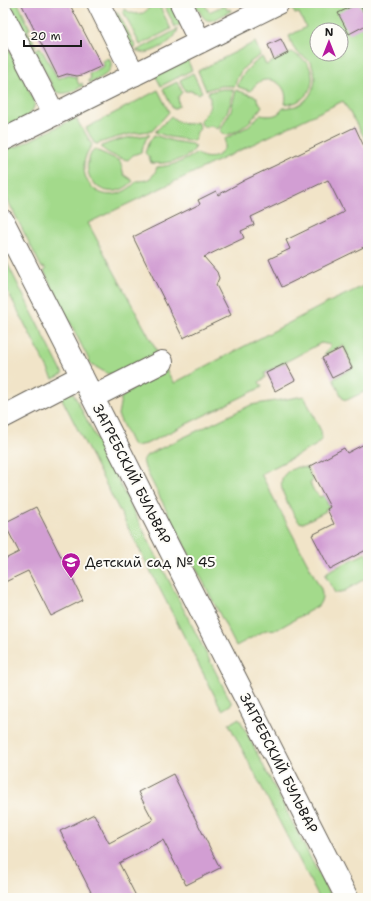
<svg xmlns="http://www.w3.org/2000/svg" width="371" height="901" font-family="'Shantell Sans',sans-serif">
	<rect width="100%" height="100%" fill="#fdfcf7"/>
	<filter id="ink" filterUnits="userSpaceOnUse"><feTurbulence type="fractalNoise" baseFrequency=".025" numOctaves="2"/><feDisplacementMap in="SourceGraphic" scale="8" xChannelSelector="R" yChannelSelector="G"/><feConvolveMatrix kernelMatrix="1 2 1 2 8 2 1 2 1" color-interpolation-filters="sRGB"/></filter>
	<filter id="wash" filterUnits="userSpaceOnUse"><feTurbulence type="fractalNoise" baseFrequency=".012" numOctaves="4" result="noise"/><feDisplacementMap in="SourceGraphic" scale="16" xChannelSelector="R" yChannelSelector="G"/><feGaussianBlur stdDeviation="0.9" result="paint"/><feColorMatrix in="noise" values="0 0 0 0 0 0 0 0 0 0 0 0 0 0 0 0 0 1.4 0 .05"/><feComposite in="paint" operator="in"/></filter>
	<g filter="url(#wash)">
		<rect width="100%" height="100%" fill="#f1e4c8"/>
		<path fill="#a3da8b" stroke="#607b54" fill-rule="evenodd" d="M9,3H18L30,29L27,30L36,46L32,48Z
			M151,3H158L171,29L140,45L123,11L124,9C135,16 146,17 151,3Z
			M163,3H171L181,24L175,27Z
			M195,3H204L209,12L225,5L227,10L230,9L231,11C209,22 207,28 195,3Z
			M290,3H368V144L343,101L88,223L159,355L123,373L108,374L91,364L44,271L46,270L44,267L42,268L3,191V151L12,145L14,148L76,118L82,129H83L92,145C67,177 105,216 137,181C148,181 154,178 157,167C172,166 185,161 197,153C203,159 211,158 218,156L225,147V139L247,127L260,115C267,116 275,117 280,112C282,110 282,108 284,108C288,107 292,107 296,106C314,99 320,77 310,62C306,57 299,55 295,50C292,47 291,40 289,36L306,27L299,13L295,14ZM317,30H341V54H317Z
			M115,13H118L136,47L130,50Z
			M178,29C175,41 159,49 149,52C144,54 140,52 136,51Z
			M3,37L35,103C32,119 16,123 3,129Z
			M255,42L261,55C249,62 237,71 235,86H221L206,90L198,71Z
			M40,47L58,79L67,75L76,77L79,85L82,83L83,86C74,90 65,97 55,91L34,51Z
			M292,52C298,56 306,60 309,66C319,85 304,105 285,104C291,81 261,70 251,91L238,87V84C243,72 251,65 262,57L266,65Z
			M186,57L192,70L161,86L154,73Z
			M109,58C117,72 100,78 90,83L88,80L91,79L89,74L104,66L102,61Z
			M193,73L202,92L198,94L192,91H185L180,80Z
			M177,82L182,92L178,97L179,106L173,109L163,89Z
			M222,89H233C233,103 225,116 218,129L212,126L203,127L200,120C209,112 213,104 208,92Z
			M158,90L169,112L152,131C134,132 113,138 97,144L94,143L86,128Z
			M236,90L257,97V100L262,106C254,119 241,132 226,135L220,131L231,110Z
			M171,116C178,123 187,126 197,122L200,129L197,132L194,141L169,137L155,132Z
			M150,135L146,139L141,152L133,155L128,160C119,158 109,155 102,148V146C116,139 135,136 150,135Z
			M154,135L173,141L191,144L194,145L195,148C189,160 163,165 151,163L149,157L145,153L148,144Z
			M94,149L120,161L124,175L133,181C108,208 73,177 94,149Z
			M3,255L63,374L53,379L3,282Z
			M368,284V390L347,400L343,399L333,379L353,368L343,345L324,355L331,345L321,343L265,373V378L259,382L262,387L146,444L135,446L132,444L118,415L121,398L129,391L165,368L174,383L327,303Z
			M71,389L232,704L222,710L60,395Z
			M304,396L321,431L322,439L315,446L261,474L321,589C323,596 322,601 318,606L278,629L266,630L236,646L145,468L143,460L147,455L251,405Z
			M297,467L307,468L313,481L310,483L314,491L320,497L324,495L329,507L325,509L326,511L303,523L299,522L297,520C291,508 273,484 286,473C288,470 294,469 297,467Z
			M366,553L368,556V577L341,593H335L325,575L328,574L327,572Z
			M239,718L331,898H319L229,724Z"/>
		<g id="blocks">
			<path fill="#d29ed3" d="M21,3H69L102,66L82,75L77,76L67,74L58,77Z
				M359,3L368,21V24L349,34L338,13Z
				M281,39L288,53L274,60L268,45Z
				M355,127L368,155V245L282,287L269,259L290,249L286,240L344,212L328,180L251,217L254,225L241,231L244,238L204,257L217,272L219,278L216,285L231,315L183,338L133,237L200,204L198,200L216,191L218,195L245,180Z
				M342,348L352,368L332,378L322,358Z
				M286,363L295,380L275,391L266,373Z
				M368,442V549L330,569L312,535L334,524L327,509L330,507L309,467L344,448L347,453Z
				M36,507L83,600L51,616L28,571L3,583V560L19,552L4,523Z
				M173,774L220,868L186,885L163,840L119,863L137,898H94L60,831L94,814L109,843L153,820L138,792Z"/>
		</g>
	</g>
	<g filter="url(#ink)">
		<use href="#blocks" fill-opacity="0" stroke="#676258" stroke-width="1"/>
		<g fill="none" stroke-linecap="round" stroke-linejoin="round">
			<g stroke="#676258" stroke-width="24">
				<path id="minor" d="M98,3L134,75
					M181,3L200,42
					M3,15L54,114
					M3,140L278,3
					M3,221L347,898
					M93,397L162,362
					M3,417L82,376"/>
			</g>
			<use href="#minor" stroke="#fff" stroke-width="22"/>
		</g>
	</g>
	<defs>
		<g id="school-pin" transform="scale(1)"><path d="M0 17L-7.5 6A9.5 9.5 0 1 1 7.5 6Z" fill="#b5179e" stroke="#fdfcf7"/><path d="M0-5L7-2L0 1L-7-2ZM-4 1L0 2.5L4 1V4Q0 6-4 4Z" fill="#fff"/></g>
	</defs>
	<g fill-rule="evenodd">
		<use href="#school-pin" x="71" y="562"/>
	</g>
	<g text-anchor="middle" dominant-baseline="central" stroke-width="4" stroke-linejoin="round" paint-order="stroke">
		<g font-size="14" fill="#1c1c1c" stroke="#fdfcf7">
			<text transform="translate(132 474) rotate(63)">ЗАГРЕБСКИЙ БУЛЬВАР</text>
			<text transform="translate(279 763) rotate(63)">ЗАГРЕБСКИЙ БУЛЬВАР</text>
		</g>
		<g font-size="14" fill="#1c1c1c" stroke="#fdfcf7" text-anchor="start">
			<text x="85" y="562">Детский сад № 45</text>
		</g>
	</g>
	<rect width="371" height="901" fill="none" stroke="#fdfcf7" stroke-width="16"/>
	<g transform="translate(329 42)"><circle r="19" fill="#fdfcf7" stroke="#a3a29f"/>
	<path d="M0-3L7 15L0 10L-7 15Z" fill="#b5179e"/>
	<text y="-6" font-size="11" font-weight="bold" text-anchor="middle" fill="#1c1c1c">N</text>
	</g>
	<path d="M24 40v6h57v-6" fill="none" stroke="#1c1c1c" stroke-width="2"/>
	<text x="30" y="40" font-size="12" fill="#1c1c1c" stroke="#fdfcf7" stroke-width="3" paint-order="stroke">20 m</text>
</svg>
